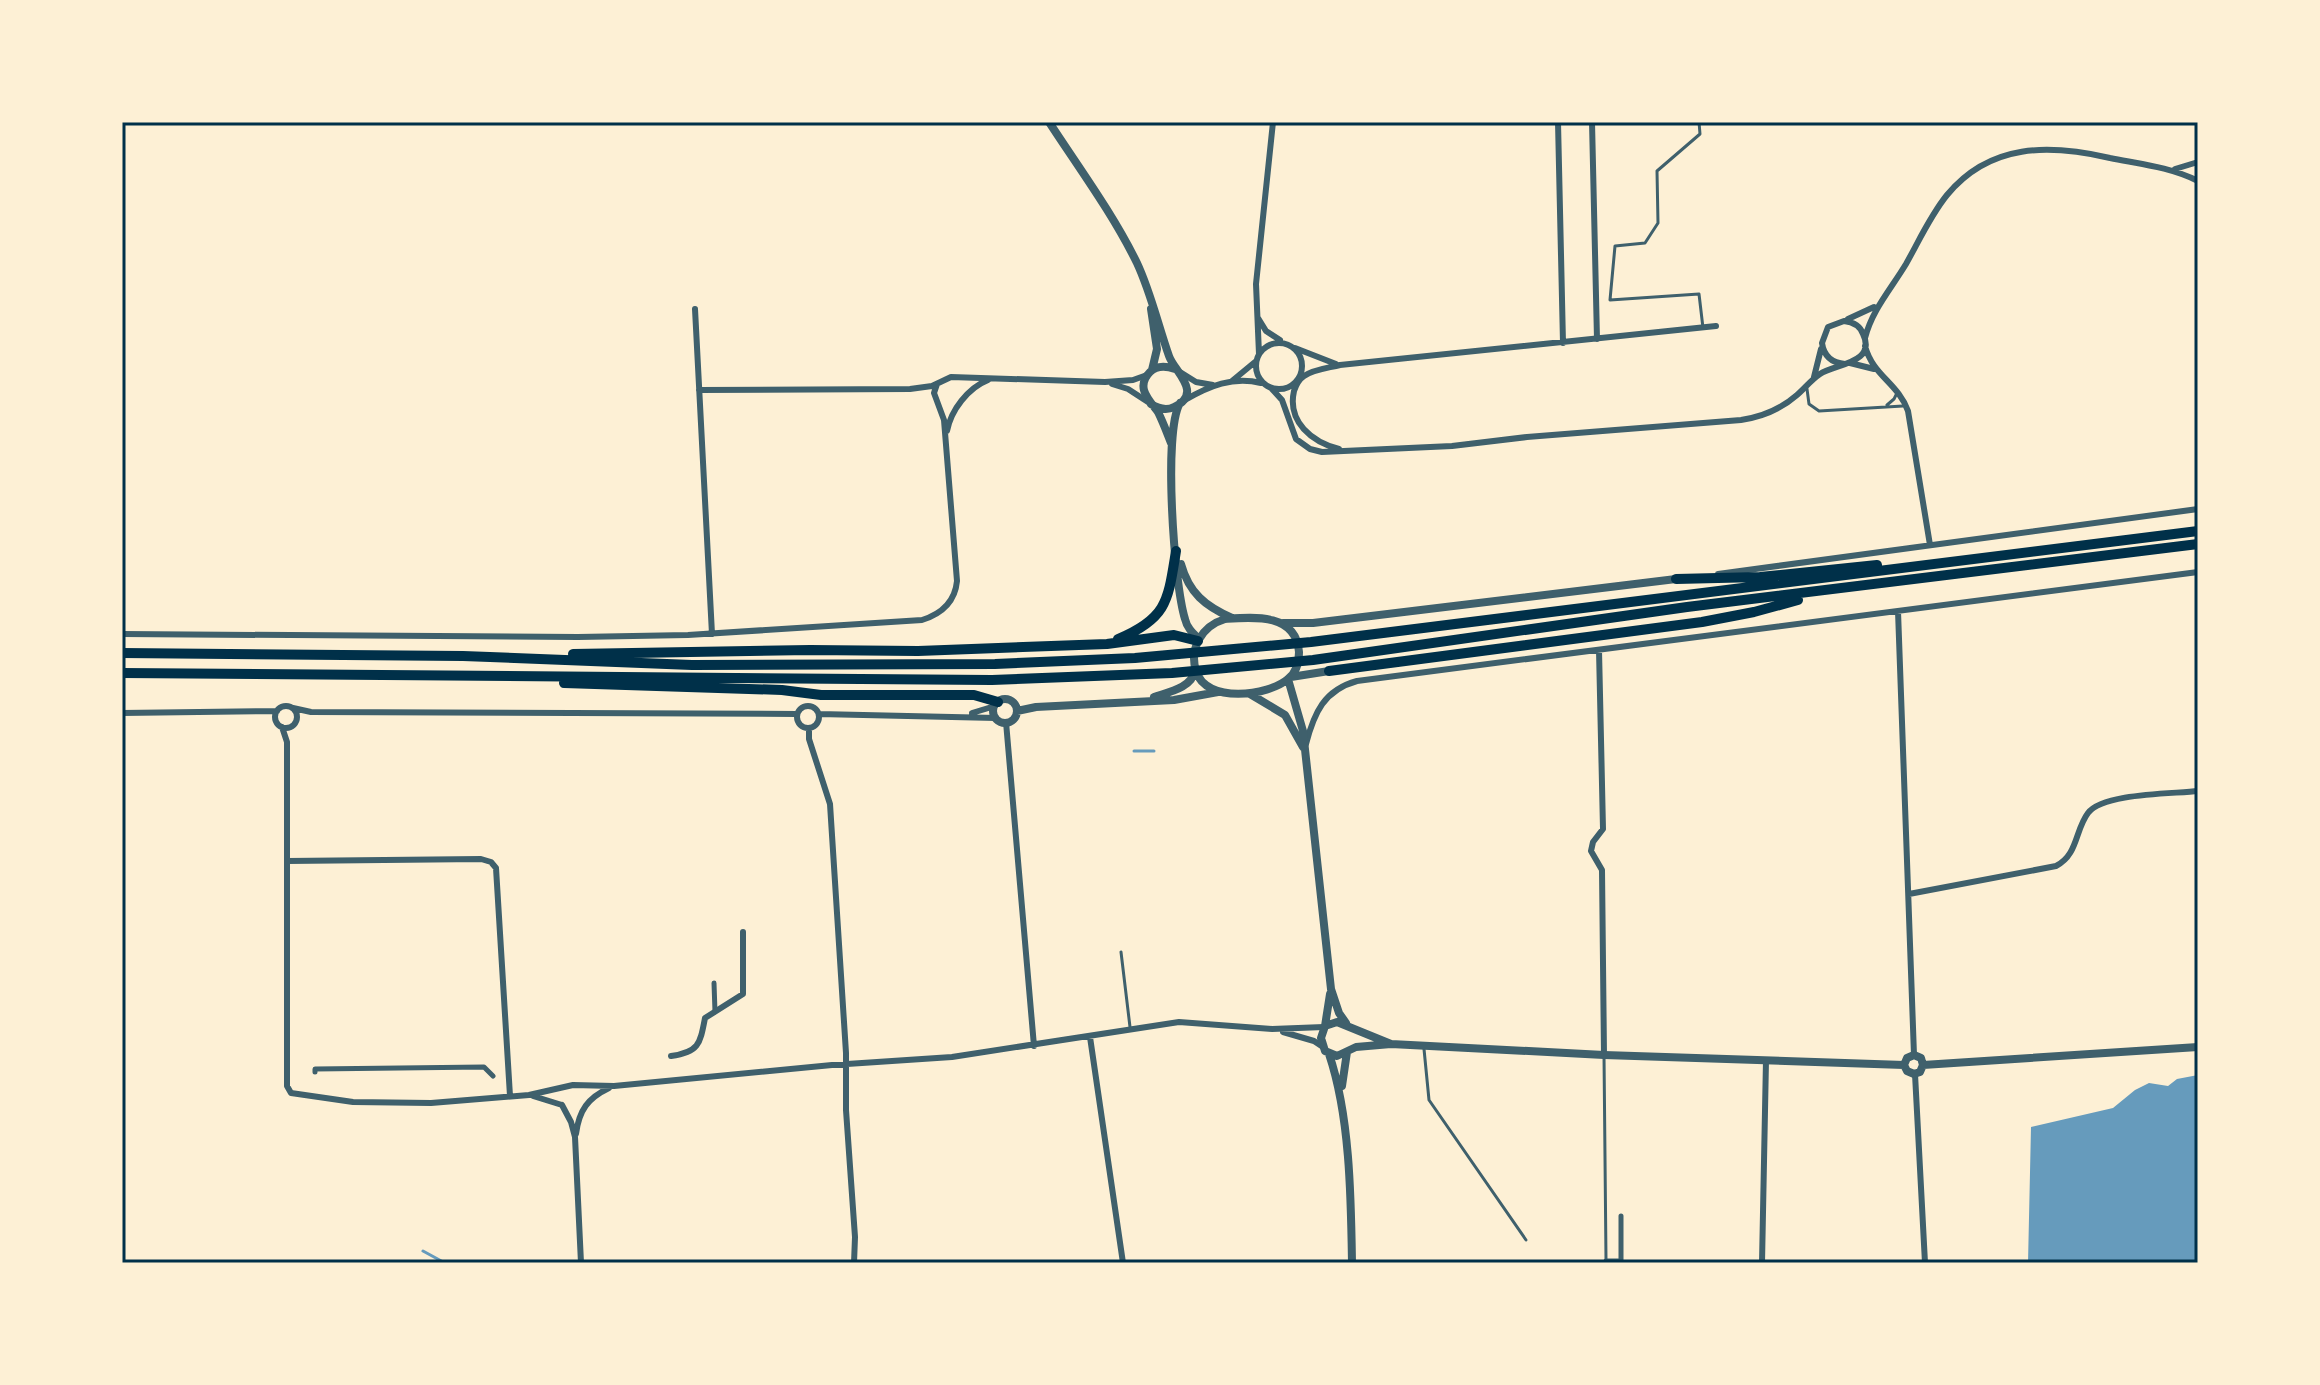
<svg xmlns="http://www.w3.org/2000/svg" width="2320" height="1385" font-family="'DejaVu Sans',sans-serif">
	<rect width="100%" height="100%" fill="#fdf0d5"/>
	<path fill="#669bbc" d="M2198,1075V1263H2028L2031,1127L2113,1108L2135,1090L2149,1083L2168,1086L2177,1079Z"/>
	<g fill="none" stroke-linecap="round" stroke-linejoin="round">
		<path stroke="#669bbc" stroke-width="3" d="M1134,751H1154
			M423,1251L445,1263"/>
		<path stroke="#3f606c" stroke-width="3" d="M1699,122L1700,134L1657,171L1658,223L1645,243L1615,246L1610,300L1699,294L1703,328
			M1807,389L1809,404L1819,411L1903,406
			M1887,405L1894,399L1897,393
			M1121,952L1130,1027
			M1424,1049L1429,1100L1526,1240
			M1604,1055L1606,1260"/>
		<path stroke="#3f606c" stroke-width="5" d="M714,983L715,1012
			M315,1072V1069L484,1067L493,1076
			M1621,1216V1263
			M1606,1261H1621"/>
		<path stroke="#3f606c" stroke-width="6" d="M1558,122L1563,343
			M1592,122L1597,339
			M2175,169L2198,162
			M695,309L712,634
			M1258,318L1266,331L1280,340
			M1848,319L1874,307
			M1865,338C1872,310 1891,289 1906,264C1919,241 1930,216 1947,195C1990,143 2049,144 2110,158C2140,164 2170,167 2198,181
			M1256 366a23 23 0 1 1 46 0a23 23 0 1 1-46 0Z
			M1865,346C1873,376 1898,383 1908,411L1930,545
			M1295,348L1336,364
			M1259,354L1256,284L1273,122
			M1850,363L1874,369
			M1180,372L1196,382L1213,385
			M1814,377L1821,349
			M1232,381L1255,362
			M1112,384L1128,389L1148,402
			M1271,388L1282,400L1296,439L1310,449L1322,452L1452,446L1527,437L1741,420C1762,417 1781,409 1797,395C1805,388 1811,380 1820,374C1835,364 1877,363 1863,334C1860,325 1852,322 1844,321L1828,327L1822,343C1824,357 1832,363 1845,364
			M699,390L910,389L932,386L951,377L1105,382L1133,380L1147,375
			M1185,400C1209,386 1233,376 1261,383
			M947,431C951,410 968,388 988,380
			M1339,449C1312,442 1287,422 1294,391C1296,385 1298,380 1304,376C1314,369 1328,368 1340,365L1716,326
			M1718,574L2198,509
			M1898,611L1914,1055
			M122,634L578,637L688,635L922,620C941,614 955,602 957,581L944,420L934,393L937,384
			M1599,650L1603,829L1593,842L1591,851L1602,870L1604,1055
			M797 717a11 11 0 1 1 22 0a11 11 0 1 1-22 0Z
			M275 717a11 11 0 1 1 22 0a11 11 0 1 1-22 0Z
			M293,708L311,712L797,714
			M122,713L277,711
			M972,713L995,706
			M819,714L996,718
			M1006,722L1034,1046
			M282,727L287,742V1086L291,1093L353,1102L431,1103L529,1095L573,1085L614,1086L832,1065L952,1057L1179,1022L1272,1029L1324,1027
			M809,728V739L830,804L846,1053V1110L855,1237L854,1263
			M1306,744C1314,713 1324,690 1357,681L2198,572
			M287,861L481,859L491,862L496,868L510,1096
			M1909,894L2056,866C2078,855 2075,830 2088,813C2103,793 2172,794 2198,791
			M1283,1032L1314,1041L1323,1047
			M1090,1037L1123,1263
			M671,1056C699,1052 700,1044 705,1018L743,994V932
			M1915,1074L1925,1263
			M533,1096L562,1105
			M562,1105L571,1122L575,1137L581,1263
			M576,1134C579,1110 588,1098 609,1088
			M1762,1263L1766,1060"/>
		<path stroke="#3f606c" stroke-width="8" d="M1049,122C1079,168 1113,214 1137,263C1151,293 1158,325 1169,356C1174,371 1204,393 1174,407C1166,411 1159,409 1151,404
			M1151,309L1157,349L1152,370
			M1180,403C1163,432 1174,584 1185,619C1187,628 1193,633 1199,639
			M1171,443C1167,433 1163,422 1158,412C1149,400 1135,387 1150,372C1157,365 1166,366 1175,369
			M1181,564C1189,593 1205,606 1232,618
			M1225,619C1254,617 1296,613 1299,652C1299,662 1297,672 1288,679C1268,696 1206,704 1196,671C1189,648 1202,626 1225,619Z
			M1283,623H1313L1676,579
			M1291,677L1329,671
			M1288,679L1303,731L1331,989L1339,1013L1346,1023
			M1250,694L1285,715L1303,747
			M1154,697C1169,692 1192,688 1195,670
			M993 711a12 12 0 1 1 24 0a12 12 0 1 1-24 0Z
			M1017,711L1036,707L1174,700L1218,692
			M1325,1026L1330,994
			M1391,1044L1337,1022L1325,1026L1321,1038L1325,1051L1337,1056L1356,1047L1391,1044L1604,1055L1904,1065
			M1329,1054C1350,1116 1351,1197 1352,1263
			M1904,1065L1907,1058L1914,1055L1921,1058L1923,1065
			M1904,1065L1907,1071L1914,1074L1920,1072L1923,1065
			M1923,1065L2198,1047
			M1342,1086L1347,1052"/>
		<path stroke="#003049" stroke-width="10" d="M1676,579L1760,577L1877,565
			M1118,639C1168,618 1168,600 1176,551
			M122,653L463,656L692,665L995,664L1135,658L1311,642L2198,531
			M573,654L810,650L918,651L1107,644L1174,635L1198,641
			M1329,671L1702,622L1754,612L1798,600
			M122,673L992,680L1172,673L1313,660L1687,607L2198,544
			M564,683L782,690L821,695H974L998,702"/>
	</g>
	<rect width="2320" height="1385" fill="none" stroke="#fdf0d5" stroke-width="248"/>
	<rect x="124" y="124" width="2072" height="1137" fill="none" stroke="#003049" stroke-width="3"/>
</svg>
